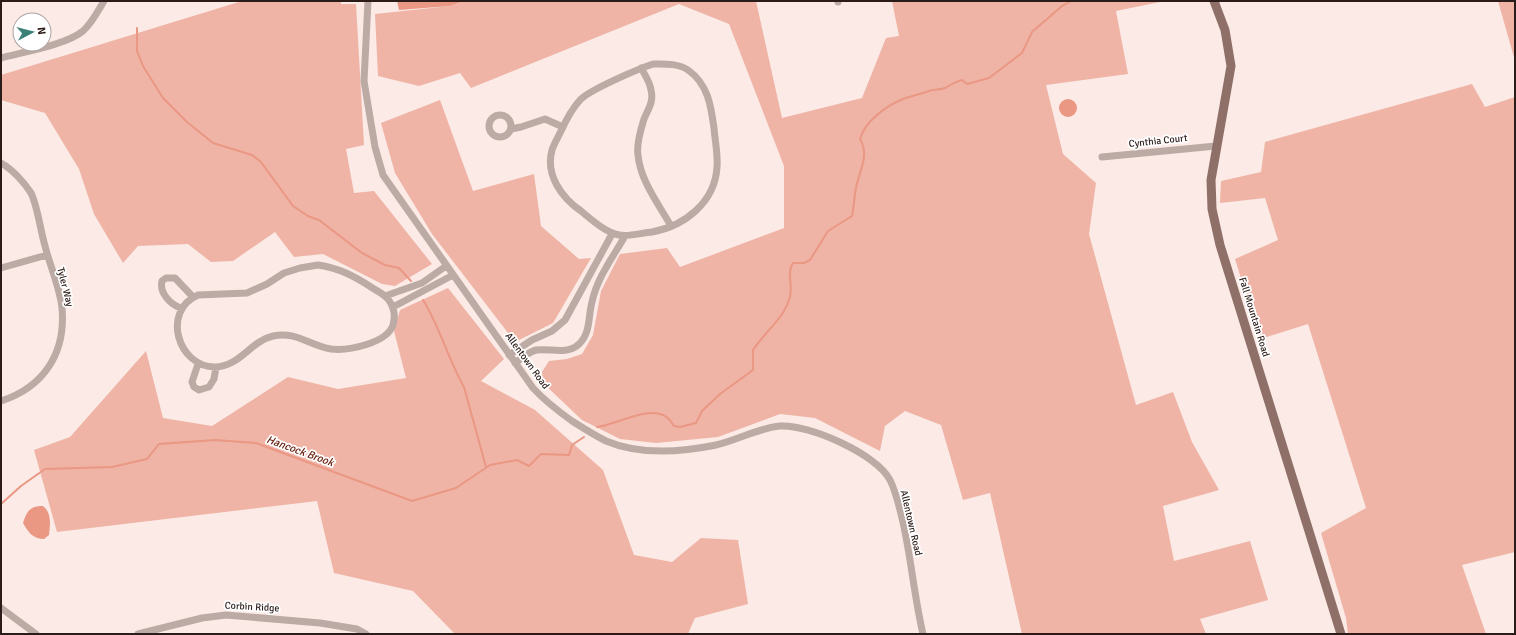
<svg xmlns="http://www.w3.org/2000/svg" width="1516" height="635" font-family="Signika,sans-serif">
	<rect width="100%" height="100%" fill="#fbeae6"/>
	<path fill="#efb4a6" d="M242,1H341V4H356L364,145L346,149L354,193L374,191L432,264L395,286L382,284L323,254L294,257L275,232L233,261L211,262L188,244L138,246L123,263L94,214L79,169L45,113L1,100V75Z
		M464,1H756L782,118L862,98L886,38L899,36L892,1H1165L1116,11L1128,74L1046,85L1063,154L1096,183L1089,234L1136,405L1173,392L1192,442L1219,490L1163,506L1174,561L1250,541L1268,600L1200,619L1206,634H1022L990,493L963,500L941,425L905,411L885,426L880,451L815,418L780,414L718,437L656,443L620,439L582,420L543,383L542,372L549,361L567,359L582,354L593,335L601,291L620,254L667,248L680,267L784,228V166L729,24L679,4L471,88L460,73L419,86L378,76L375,14L450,6Z
		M1498,1H1515V61Z
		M1472,84L1485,107L1515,97V552L1462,565L1486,634H1348L1346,618L1321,533L1366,508L1308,324L1260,339L1235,259L1278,240L1265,198L1220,203L1221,181L1261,172L1265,142Z
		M440,100L473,191L534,174L541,226L579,259L591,258L553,323L515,342L432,234L395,173L381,123Z
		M448,288L504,359L481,381L535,410L603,470L634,555L672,562L701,538L738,540L748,604L695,618L688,634H455L413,591L334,573L317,501L57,532L34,450L70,437L146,351L163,418L212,426L288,377L338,389L406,378L394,331L400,310Z"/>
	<path fill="#ea9784" d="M397,1H464L450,6L399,10Z
		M1059 108a9 9 0 1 1 18 0a9 9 0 1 1-18 0Z
		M43,506C52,513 50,525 49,535L44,539C33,539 28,532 23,523C27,511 30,506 43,506Z"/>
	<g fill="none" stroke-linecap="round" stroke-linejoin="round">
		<path stroke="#ea9784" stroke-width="2" d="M137,28V51L143,66L163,98L187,122L213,143L252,155L261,162L293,206L308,216L319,220L362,253L385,265L399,268L411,281
			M423,300C440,327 448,359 464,387L486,467
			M597,427C614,425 647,407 663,415C668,417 671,421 674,426L680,427L696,423L702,411L720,394L753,370V350C764,333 783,319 789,300C794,288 786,273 793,263H804L810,260L828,231L852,216C854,207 854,198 856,188C859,171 870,156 860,139C865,121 886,106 903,99C911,96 921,94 929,91C934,89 940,90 945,88C951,85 954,82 962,80L967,84L989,78L1022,53L1032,32L1062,6L1071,1
			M1,504L21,486L45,469L112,467L147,459L159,444L215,440L256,443L412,501L456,488L490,465L517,460L529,466L541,454L569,455L572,445L584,437"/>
		<path stroke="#bcaaa5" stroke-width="7" d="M368,1L364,81L375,147L383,175L533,388C545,401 558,411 572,421C583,428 594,435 606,441C639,455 682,452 716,445C738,440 758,428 780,426C808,424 877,454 890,480C896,492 899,506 902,518C911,556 914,596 923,634
			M838,1V2
			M1,58C23,52 66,45 83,31C92,23 98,11 104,1
			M653,64C664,64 678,63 688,70C708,84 711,106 714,128C715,141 718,154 717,167C715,202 685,226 652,232C641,233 629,237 619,235C605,232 592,220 581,211C562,198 545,175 552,150C554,144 558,137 561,131C566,120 572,109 580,100C589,90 638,69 653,64Z
			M641,68C645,75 650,82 651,90C654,102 648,109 644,119C641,129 636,144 638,155C640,180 659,205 671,226
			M489 126a11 11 0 1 1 22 0a11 11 0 1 1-22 0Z
			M511,129L521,127L545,119L563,127
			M1102,157L1216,146
			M1,163C12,169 24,182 31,193C37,204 41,233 45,246C50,266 60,288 62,308C66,353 44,387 1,401
			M318,265C339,268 354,276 371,287C377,291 384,294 388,299C394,307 396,315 393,325C387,343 349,351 331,349C310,346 297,331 273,336C251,341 239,367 215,367C178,367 161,311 198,295L247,293L267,284L284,273L300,268Z
			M1,268L47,255
			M385,296L422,283L446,266
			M393,307L453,275
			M181,308C171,305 159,293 162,281L166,278H175L193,297
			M509,355L532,340L552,331L565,320L612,234
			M515,363C521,359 528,352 536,350C549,348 566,355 578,345C591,334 588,316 592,302C597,278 613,257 625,236
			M198,364L192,382L194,387L199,390L209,387L214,379L216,367
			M1,608L36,634
			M138,634L202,618L226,615L320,623L357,629L366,634"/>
		<path stroke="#8f7069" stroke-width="9" d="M1214,1L1225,30L1231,66L1211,180L1212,209L1220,245L1341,634"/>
	</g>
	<g text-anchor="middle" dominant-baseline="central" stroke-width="3.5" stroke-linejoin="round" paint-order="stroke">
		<g font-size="10" fill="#2b1c19" stroke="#fff">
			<text transform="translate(1158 141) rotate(-6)">Cynthia Court</text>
			<text transform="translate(65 287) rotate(76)">Tyler Way</text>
			<text transform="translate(1254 317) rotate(73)">Fall Mountain Road</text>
			<text transform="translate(527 361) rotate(54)">Allentown Road</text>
			<text transform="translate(911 523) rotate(77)">Allentown Road</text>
			<text transform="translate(252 607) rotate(3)">Corbin Ridge</text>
		</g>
		<g font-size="11" font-style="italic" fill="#681f0f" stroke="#fff">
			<text transform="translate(300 451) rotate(20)">Hancock Brook</text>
		</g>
	</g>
	<rect width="1516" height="635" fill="none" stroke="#2b1c19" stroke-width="4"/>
	<g transform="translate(32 32) rotate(83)"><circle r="19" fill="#ffffff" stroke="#aaa4a3"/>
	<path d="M0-3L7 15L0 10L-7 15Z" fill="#3c8178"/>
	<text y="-6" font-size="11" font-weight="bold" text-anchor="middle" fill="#2b1c19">N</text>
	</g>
</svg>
